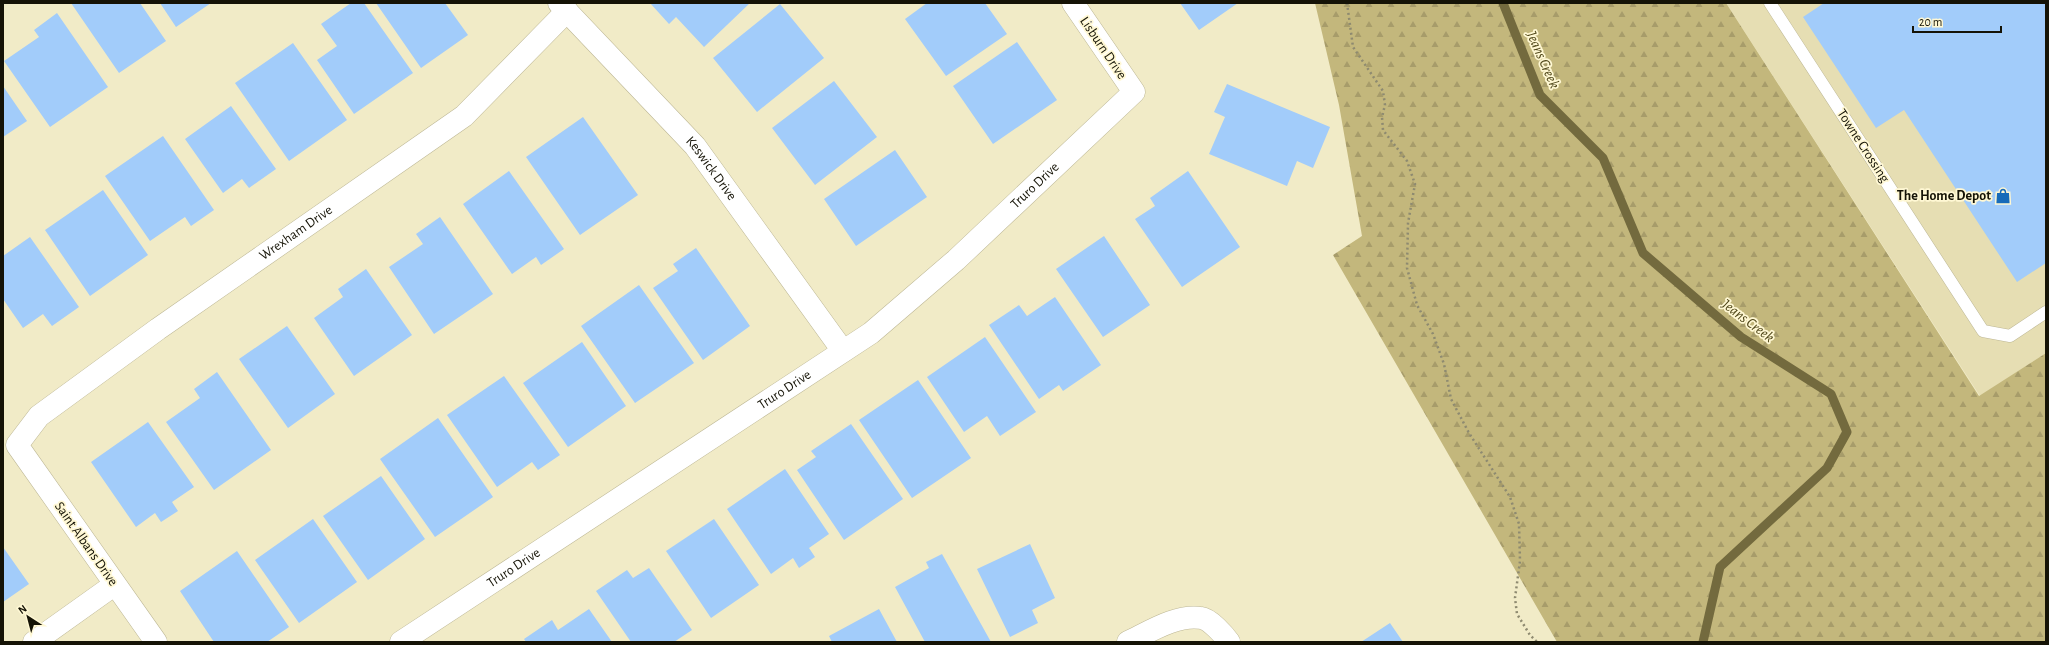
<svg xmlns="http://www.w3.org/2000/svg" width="2049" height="645" font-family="'Alegreya Sans',sans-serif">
	<defs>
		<pattern id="forest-firs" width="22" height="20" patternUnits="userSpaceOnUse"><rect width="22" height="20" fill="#c3b77c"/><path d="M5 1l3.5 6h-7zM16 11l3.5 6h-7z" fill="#a79c6a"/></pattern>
	</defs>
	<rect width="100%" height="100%" fill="#f1ebc7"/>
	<path fill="#e6deb3" d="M1726,3H2046V353L1980,396Z"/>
	<path fill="url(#forest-firs)" d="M1315,3H1726L1979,396L2046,353V642H1557L1333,255L1362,236L1339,105Z"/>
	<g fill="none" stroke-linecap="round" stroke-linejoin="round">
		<path stroke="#736a3e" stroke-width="9" d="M1503,3L1540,95L1603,158L1643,253L1741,337L1831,394L1847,432L1827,468L1720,567L1703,642"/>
	</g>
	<path fill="#a2ccfa" d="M71,3H140L166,41L119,73Z
		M160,3H211L176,27Z
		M351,3H364L413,73L354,114L317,60L337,46L321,24Z
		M376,3H445L468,35L421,68Z
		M650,3H750L704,47L676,17L669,24Z
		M927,3H985L1007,34L946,76L905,19Z
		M1180,3H1238L1199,30Z
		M1824,3H2046V263L2017,282L1904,110L1876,128L1803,17Z
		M780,4L824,58L757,112L713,58Z
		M57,13L108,87L50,127L4,61L39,37L34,30Z
		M1017,42L1057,100L993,144L953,86Z
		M293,43L347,120L289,161L235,83Z
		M834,81L877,137L815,185L772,128Z
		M1227,84L1330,127L1313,168L1297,161L1287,186L1209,154L1225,117L1214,112Z
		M3,86L27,121L3,137Z
		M231,106L276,169L249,188L242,179L223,193L185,139Z
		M583,117L638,195L580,235L526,157Z
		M163,136L214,210L191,226L185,217L150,241L105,176Z
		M895,150L927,197L856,246L824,199Z
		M509,171L564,249L541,265L536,257L512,274L463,204Z
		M1188,171L1240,247L1182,287L1135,219L1155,206L1150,198Z
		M103,190L148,255L90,296L45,230Z
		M440,217L493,294L434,334L389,267L423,244L416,234Z
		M1104,236L1150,305L1103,337L1056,269Z
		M30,237L79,307L52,326L43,314L23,328L3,299V256Z
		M696,248L750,326L703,360L653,288L678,271L673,264Z
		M366,269L412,335L354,376L314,318L343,297L338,289Z
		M639,285L694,363L635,403L581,326Z
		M1055,297L1101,365L1063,391L1059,385L1039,399L989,325L1019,305L1027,316Z
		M287,326L335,394L288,428L239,359Z
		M985,337L1036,412L1000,436L987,416L964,432L927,377Z
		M582,342L626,406L568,447L523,383Z
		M217,372L271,450L214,490L166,422L200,398L194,389Z
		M504,376L560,455L538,470L532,462L497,487L447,415Z
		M918,380L971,458L912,498L859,420Z
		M438,418L493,497L435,537L380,459Z
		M148,422L194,487L172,502L178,511L161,522L155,513L136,527L91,462Z
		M851,424L903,499L844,540L797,470L816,457L811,451Z
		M785,469L829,534L809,548L815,557L799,568L793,558L771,574L727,509Z
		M381,476L425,539L368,580L323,516Z
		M313,519L357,582L299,623L255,560Z
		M714,519L759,585L711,618L666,551Z
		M1030,544L1055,598L1032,610L1038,623L1010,637L977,569Z
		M3,547L29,584L3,602Z
		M237,551L289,627L267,642H214L180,591Z
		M942,554L991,642H925L895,587L929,568L926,562Z
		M649,568L692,630L674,642H631L596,591L627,570L633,578Z
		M589,609L612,642H526L524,639L552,620L558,630Z
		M879,609L897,642H832L829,636Z
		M1390,623L1403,642H1361Z"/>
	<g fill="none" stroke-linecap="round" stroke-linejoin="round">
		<g stroke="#bdb795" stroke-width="13">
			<path id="lane" d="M1770,3L1983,331L2010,336L2046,312"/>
		</g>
		<g stroke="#bdb795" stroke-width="23">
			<g id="street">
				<path id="s1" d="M559,3L695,146L843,351"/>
				<path d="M34,642L114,585"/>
				<path id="s2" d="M156,642L17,445L39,416L158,329L464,116L567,11"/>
				<path id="s3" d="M401,642L871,333L956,260L1134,92L1073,3"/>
				<path d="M1128,642C1149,632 1177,614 1201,618C1210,619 1224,635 1229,642"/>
			</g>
		</g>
		<path stroke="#8e8a70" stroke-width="2.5" stroke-dasharray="2 3" stroke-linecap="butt" d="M1347,3L1353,47L1383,91L1385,105L1382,117L1383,130L1407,161L1415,184L1408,223L1407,268L1417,305L1433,334L1444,364L1451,399L1469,433L1510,497L1519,524L1520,561L1515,598L1517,614L1530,635L1537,642"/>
		<use href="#lane" stroke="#fff" stroke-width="12"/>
		<use href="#street" stroke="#fff" stroke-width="22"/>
	</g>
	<defs>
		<g id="shop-bare" transform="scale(1.2)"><path d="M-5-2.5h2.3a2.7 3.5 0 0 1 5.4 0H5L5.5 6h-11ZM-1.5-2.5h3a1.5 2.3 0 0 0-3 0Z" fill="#176bb9" stroke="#fff8d4" stroke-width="2.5" paint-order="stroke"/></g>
	</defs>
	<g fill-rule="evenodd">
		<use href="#shop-bare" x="2003" y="196"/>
	</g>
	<g text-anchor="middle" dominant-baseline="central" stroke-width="3.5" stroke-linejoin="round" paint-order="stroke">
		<g font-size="14" fill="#151306" stroke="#fff8d4">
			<text transform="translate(1103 48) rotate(56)">Lisburn Drive</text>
			<text transform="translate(1863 146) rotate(57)">Towne Crossing</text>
			<text stroke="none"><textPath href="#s1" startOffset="225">Keswick Drive</textPath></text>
			<text stroke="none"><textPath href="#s3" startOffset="783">Truro Drive</textPath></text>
			<text stroke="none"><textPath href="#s2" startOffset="593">Wrexham Drive</textPath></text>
			<text stroke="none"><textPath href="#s3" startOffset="459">Truro Drive</textPath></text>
			<text transform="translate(86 544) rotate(55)">Saint Albans Drive</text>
			<text stroke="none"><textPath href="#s3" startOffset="135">Truro Drive</textPath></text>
		</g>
		<g font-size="14" font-weight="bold" fill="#151306" stroke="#fff8d4" text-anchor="end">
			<text x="1991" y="196">The Home Depot</text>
		</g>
		<g font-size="15" font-style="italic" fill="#504719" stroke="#fff8d4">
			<text transform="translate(1543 60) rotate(66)">Jeans Creek</text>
			<text transform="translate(1748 321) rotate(37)">Jeans Creek</text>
		</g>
	</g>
	<rect width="2049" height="645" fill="none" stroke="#151306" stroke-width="8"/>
	<g transform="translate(28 617) rotate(324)" stroke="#fff8d4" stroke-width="3" paint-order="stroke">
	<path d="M0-3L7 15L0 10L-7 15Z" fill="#151306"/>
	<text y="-6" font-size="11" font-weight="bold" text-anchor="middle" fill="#151306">N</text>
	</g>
	<path d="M1913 26v6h88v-6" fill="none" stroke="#151306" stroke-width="2"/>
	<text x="1919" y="26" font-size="12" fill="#151306" stroke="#fff8d4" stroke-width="3" paint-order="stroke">20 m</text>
</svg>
